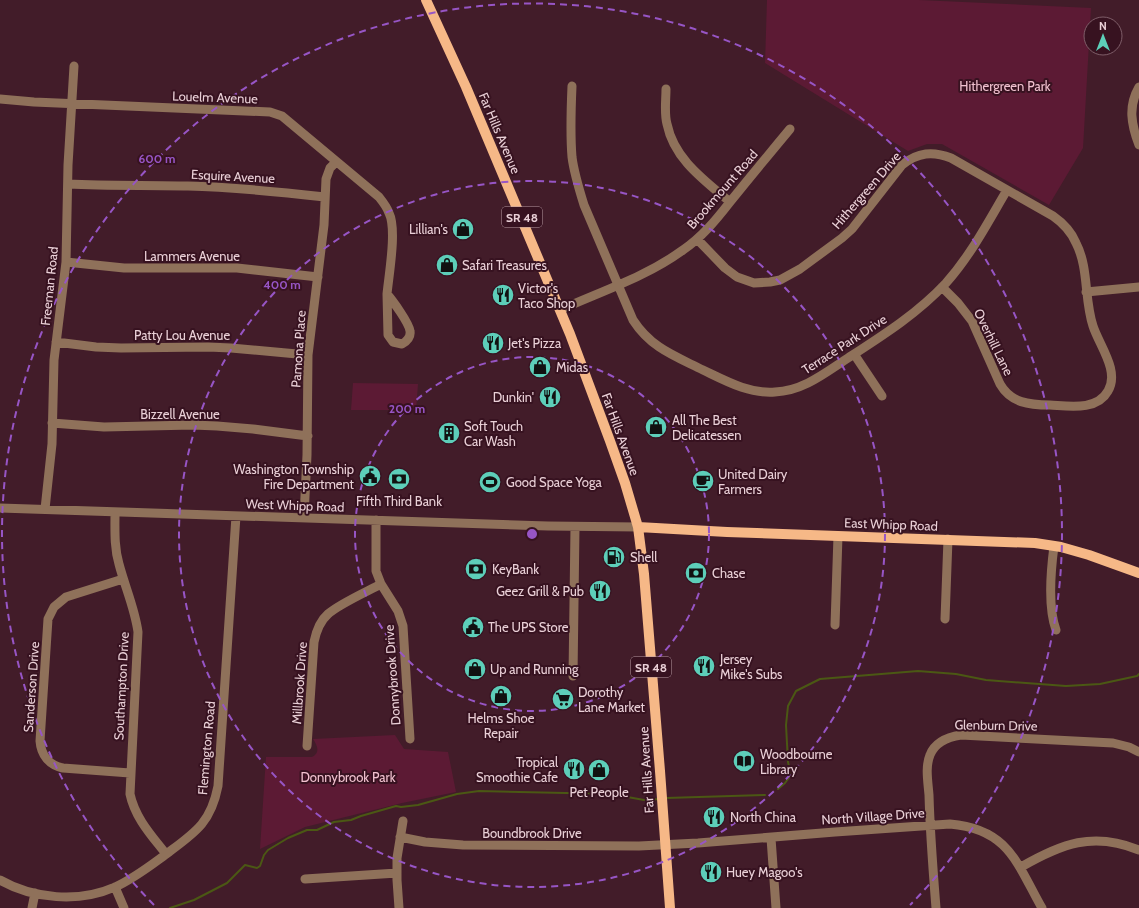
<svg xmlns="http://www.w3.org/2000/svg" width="1139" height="908" font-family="Cabin,sans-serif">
	<rect width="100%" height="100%" fill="#421c29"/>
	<path fill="#5c1a34" d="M767,0H919L1091,8L1083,148L1049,205L942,144H927L908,151L765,63Z
		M353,383L418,384L416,410H351Z
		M395,735L404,749L448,752L456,792L402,803L305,827L260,849L266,757H312C320,753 318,746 313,739Z"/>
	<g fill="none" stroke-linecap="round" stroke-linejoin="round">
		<path stroke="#4b5814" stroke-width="2" d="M778,789L785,783L791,775L788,762L786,725L788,706L796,691L820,679L918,671L956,674L986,680L1066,686L1100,684L1137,676L1139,674
			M666,798L765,795
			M170,908L194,900L227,883L245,865L257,868L260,866L264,855L268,850L288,838L307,830H317L334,822L351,820L361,816L396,806L401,807L418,805L457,794L479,791L611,794L644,800L660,799"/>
		<path stroke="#8f715a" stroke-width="9" d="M572,86C571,109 570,133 572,157C574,173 579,189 584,205L633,320C651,348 675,356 703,370C726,381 749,394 775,392C803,391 825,373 848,358C882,336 917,314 946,283C971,255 988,222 1007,190
			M1139,87C1128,106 1131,124 1139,145
			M666,89C666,101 664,113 667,124C674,159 704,180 730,202
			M0,99L34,102L270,112L282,116L379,197C383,202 387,207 389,213C397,229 389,274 387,294
			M68,184C108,186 148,185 188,186C234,187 280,192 325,197
			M697,239L725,268L737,277L754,283L770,282L780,280L800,269L842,238L852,229L902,165C918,152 933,151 951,158L1053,216C1063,223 1071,231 1076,243C1089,268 1084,299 1093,326C1099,345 1120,371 1108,391C1097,411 1069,406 1050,405C1029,405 1011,403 1000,384L972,321L958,303L942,287
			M66,262L124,268H237L318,277
			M1086,292L1139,287
			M387,294C393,301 409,323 410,331C411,337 407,341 402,344L393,342L388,335Z
			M560,310C602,291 646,277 683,250C702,237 716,220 730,202C750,177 770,153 790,129
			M56,342L96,347L121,348L208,347L231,348L308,355
			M854,354L882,396
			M52,423L104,427L193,425L217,426L253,429L308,436
			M0,508L548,526L638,527
			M45,509L52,444L54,360L66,262L68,165L74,66
			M115,512C115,530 114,547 119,564C125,587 135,609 138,632L130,794C135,818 152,836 166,854
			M304,517L307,455L308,355L324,225L326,179L330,168L336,162
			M376,520V571L381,584L398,611L403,626L410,739
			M1054,546C1051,569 1048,608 1056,630
			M123,579L66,597L54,607L48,619L40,741C41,755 49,765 63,768L130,773
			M945,619L948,539
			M835,625L838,536
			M573,676L575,527
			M307,746L314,642C316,632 320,621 328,614C339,604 366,592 381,584
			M400,837L425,842L463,845L639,846L698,843L835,832L950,824C1009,829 1017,864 1042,908
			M771,838L776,908
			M1021,867C1061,844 1093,831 1139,850
			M305,879L397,873
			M0,880C33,899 79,903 115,887C135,878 151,865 169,852C196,832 211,822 218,786L236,516
			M115,887L124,908
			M32,908L35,893
			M399,908L397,880V858L403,821
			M936,908C933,870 930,833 929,795C928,782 925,767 930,755C935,742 948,737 961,735L1113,743L1129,747L1139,752"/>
		<path stroke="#f6b887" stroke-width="10" d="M426,0L466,87L570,334L610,441L625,483L638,527L644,574L660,771L670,908
			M638,527L727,532L1035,543L1061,547L1089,555L1139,573"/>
	</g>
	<g fill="none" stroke="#9755c5" stroke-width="2" stroke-dasharray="7 5">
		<circle cx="532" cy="534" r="177"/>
		<circle cx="532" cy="534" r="353"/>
		<path d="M154 905A530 530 0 1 1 910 905"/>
	</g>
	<defs>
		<g id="shop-disc" transform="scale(1.15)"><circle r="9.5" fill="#5dceb9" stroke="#371220"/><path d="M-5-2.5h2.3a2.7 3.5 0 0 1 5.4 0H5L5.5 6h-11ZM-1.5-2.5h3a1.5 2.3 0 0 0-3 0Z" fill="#111"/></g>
		<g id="restaurant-disc" transform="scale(1.15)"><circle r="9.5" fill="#5dceb9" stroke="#371220"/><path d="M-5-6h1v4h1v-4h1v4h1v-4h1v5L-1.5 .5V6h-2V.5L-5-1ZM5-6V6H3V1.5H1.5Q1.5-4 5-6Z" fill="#111"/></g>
		<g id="building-disc" transform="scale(1.15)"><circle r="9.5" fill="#5dceb9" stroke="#371220"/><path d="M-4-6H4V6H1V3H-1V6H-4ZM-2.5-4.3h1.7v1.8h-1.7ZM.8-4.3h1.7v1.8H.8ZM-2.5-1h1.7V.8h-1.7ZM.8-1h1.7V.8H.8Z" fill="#111"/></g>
		<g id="civic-disc" transform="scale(1.15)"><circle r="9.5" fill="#5dceb9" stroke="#371220"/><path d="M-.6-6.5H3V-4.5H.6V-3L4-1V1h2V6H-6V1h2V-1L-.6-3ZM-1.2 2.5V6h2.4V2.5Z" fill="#111"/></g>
		<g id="bank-disc" transform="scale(1.15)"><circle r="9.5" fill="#5dceb9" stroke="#371220"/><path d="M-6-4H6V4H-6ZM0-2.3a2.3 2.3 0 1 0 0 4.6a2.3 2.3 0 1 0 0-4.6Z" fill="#111"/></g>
		<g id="cafe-disc" transform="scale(1.15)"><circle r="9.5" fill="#5dceb9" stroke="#371220"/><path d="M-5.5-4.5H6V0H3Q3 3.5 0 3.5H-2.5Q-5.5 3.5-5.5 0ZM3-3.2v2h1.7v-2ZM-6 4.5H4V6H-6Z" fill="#111"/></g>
		<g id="stadium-disc" transform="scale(1.15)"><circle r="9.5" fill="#5dceb9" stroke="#371220"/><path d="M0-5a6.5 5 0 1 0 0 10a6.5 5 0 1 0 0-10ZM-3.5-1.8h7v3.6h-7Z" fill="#111"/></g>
		<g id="fuel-disc" transform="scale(1.15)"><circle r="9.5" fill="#5dceb9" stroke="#371220"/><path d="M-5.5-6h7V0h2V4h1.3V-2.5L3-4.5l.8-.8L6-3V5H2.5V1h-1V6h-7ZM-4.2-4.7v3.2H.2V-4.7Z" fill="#111"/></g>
		<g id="supermarket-disc" transform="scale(1.15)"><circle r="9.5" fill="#5dceb9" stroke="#371220"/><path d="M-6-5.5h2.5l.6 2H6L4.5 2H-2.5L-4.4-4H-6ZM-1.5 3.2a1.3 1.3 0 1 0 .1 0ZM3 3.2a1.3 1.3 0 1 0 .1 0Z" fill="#111"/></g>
		<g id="library-disc" transform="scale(1.15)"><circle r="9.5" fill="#5dceb9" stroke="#371220"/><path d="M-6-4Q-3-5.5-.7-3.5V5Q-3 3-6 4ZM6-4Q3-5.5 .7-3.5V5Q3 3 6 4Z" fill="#111"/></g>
	</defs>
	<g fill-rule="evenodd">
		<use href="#shop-disc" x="463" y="229"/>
		<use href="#shop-disc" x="447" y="265"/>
		<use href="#restaurant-disc" x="503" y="295"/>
		<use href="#restaurant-disc" x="493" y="343"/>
		<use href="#shop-disc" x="540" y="367"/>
		<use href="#restaurant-disc" x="550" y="397"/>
		<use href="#shop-disc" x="656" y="427"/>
		<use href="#building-disc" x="449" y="433"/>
		<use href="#civic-disc" x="370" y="476"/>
		<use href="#bank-disc" x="399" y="479"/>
		<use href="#cafe-disc" x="703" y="481"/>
		<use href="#stadium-disc" x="490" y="482"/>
		<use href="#fuel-disc" x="614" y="557"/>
		<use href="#bank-disc" x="476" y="569"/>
		<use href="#bank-disc" x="696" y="573"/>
		<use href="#restaurant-disc" x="600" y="591"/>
		<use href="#civic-disc" x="473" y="627"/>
		<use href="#restaurant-disc" x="704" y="666"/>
		<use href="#shop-disc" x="475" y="669"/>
		<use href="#shop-disc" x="501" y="696"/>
		<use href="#supermarket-disc" x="563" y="699"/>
		<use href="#library-disc" x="744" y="761"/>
		<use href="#restaurant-disc" x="574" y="769"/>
		<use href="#shop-disc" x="599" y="770"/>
		<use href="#restaurant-disc" x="714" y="817"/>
		<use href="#restaurant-disc" x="711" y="872"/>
	</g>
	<g text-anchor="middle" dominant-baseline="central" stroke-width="4" stroke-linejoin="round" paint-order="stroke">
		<g fill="#371220" stroke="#b497a0" stroke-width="1">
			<rect x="502" y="207" width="40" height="20" rx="3"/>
			<rect x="631" y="657" width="40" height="20" rx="3"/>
		</g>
		<g font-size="12" font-weight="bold" fill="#ead0d7">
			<text x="522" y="217">SR 48</text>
			<text x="651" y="667">SR 48</text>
		</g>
		<g font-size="13" fill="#f1c1cf" stroke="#371220">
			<text x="1005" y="86">Hithergreen Park</text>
			<text x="348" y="777">Donnybrook Park</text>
		</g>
		<g font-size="13" fill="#ead0d7" stroke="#371220">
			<text transform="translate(215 97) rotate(2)">Louelm Avenue</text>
			<text transform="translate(500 133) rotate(67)">Far Hills Avenue</text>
			<text transform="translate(233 176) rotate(3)">Esquire Avenue</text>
			<text transform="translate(722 189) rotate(-49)">Brookmount Road</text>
			<text transform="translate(866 190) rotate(-49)">Hithergreen Drive</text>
			<text x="192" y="256">Lammers Avenue</text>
			<text transform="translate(49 286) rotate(-84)">Freeman Road</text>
			<text x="182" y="335">Patty Lou Avenue</text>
			<text transform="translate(994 342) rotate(64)">Overhill Lane</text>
			<text transform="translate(844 344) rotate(-33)">Terrace Park Drive</text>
			<text transform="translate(298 349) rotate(-86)">Pamona Place</text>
			<text x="180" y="414">Bizzell Avenue</text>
			<text transform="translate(621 434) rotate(70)">Far Hills Avenue</text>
			<text transform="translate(295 505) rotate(2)">West Whipp Road</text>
			<text transform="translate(891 524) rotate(2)">East Whipp Road</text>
			<text transform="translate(392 675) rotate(-94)">Donnybrook Drive</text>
			<text transform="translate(299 683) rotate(-86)">Millbrook Drive</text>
			<text transform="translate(121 686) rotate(-87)">Southampton Drive</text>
			<text transform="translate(31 687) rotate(-86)">Sanderson Drive</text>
			<text transform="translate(996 725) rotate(1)">Glenburn Drive</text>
			<text transform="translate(206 748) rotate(-85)">Flemington Road</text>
			<text transform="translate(646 770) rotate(-94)">Far Hills Avenue</text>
			<text transform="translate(873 816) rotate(-4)">North Village Drive</text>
			<text x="532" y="833">Boundbrook Drive</text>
		</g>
		<g font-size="13" fill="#ead0d7" stroke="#371220" text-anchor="start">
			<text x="448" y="229" text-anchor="end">Lillian's</text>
			<text x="462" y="265">Safari Treasures</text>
			<text x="518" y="288">Victor's<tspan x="518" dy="15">Taco Shop</tspan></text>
			<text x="508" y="343">Jet's Pizza</text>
			<text x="556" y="367">Midas</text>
			<text x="534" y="397" text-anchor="end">Dunkin'</text>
			<text x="672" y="420">All The Best<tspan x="672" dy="15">Delicatessen</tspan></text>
			<text x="464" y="426">Soft Touch<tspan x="464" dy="15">Car Wash</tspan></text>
			<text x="354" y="469" text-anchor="end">Washington Township<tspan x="354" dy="15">Fire Department</tspan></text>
			<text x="718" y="474">United Dairy<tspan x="718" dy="15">Farmers</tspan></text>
			<text x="506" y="482">Good Space Yoga</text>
			<text x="399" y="501" text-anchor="middle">Fifth Third Bank</text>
			<text x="630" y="557">Shell</text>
			<text x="492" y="569">KeyBank</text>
			<text x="712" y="573">Chase</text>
			<text x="584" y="591" text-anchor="end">Geez Grill &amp; Pub</text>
			<text x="488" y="627">The UPS Store</text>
			<text x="720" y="659">Jersey<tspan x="720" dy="15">Mike's Subs</tspan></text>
			<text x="490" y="669">Up and Running</text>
			<text x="578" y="692">Dorothy<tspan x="578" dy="15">Lane Market</tspan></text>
			<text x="501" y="718" text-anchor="middle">Helms Shoe<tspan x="501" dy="15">Repair</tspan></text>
			<text x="760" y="754">Woodbourne<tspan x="760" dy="15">Library</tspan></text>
			<text x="558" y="762" text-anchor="end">Tropical<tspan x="558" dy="15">Smoothie Cafe</tspan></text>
			<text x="599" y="792" text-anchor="middle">Pet People</text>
			<text x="730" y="817">North China</text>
			<text x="726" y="872">Huey Magoo's</text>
		</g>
	</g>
	<circle cx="532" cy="534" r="6" fill="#9755c5" stroke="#371220" stroke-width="2"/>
	<g font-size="12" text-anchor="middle" font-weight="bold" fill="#9755c5" stroke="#371220" stroke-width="4" stroke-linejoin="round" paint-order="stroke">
		<text x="157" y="163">600 m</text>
		<text x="282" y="289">400 m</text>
		<text x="407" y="413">200 m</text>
	</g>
	<g transform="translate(1103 36)"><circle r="19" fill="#371220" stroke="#7f5e69"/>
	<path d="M0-3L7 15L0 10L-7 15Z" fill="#5dceb9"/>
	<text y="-6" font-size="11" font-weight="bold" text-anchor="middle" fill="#ead0d7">N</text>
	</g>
</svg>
